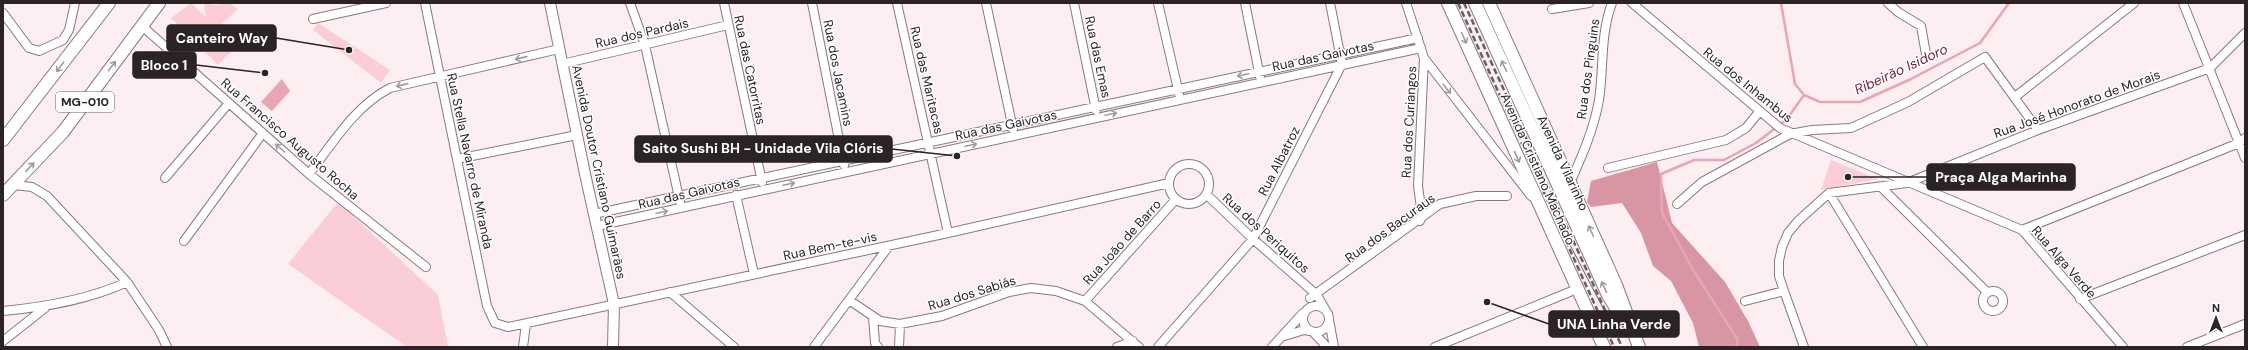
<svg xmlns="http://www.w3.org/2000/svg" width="2248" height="350" font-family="'DM Sans',sans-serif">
	<rect width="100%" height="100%" fill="#fceef1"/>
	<path fill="#fbcdd7" d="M191,3L206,17L204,3L215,5L230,3L238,9L214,31L234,49L218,65L171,18Z
		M318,23L390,70L381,83L313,30Z
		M1831,160L1877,179L1821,190Z
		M338,202L438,295L448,347H407L288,264Z"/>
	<path fill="#d896a5" d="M1657,162L1672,223L1725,282L1748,321L1760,347H1699L1693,323L1671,281L1653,266L1641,233L1622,203L1591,207L1587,202L1591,181Z"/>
	<path fill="#e8a5b4" d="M282,79L290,91L272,111L261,102Z"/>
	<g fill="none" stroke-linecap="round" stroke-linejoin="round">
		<path stroke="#e8a5b4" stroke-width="2.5" d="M1781,3L1795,84L1804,95L1820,102H1860L1911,79L1980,43L2009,3
			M1736,347L1738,340L1695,273L1662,213L1661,174L1694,160H1724L1756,143L1787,119L1804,95"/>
		<g stroke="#8c787c" stroke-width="10">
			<path id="minor" d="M425,3L487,306L495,323L508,327L948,233L1169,183
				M630,3L645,45L680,202
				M724,3L762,182
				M812,3L844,165
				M897,3L948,233
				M986,3L1013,129
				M1074,3L1096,110
				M1158,3L1179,94
				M1245,3L1260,77
				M1406,3L1424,58L1418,186L1422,215L1420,221
				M1632,3L1780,128L2022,230L2123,347
				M1888,3L1898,12L1921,26L1926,54
				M2183,3L2245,158
				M1552,9L1589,3
				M3,13L29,48L39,51L63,40L69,30L75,3
				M313,19L386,3
				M142,26L309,174L426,267
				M1424,58L1531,196
				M562,64L728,25
				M2015,97L2134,3
				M457,159L577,135
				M1169 184a20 20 0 1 1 40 0a20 20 0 1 1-40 0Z
				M1608,168L1726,140L1746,128L1759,112
				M309,174C333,143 355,106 390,88L559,49
				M165,178L229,103
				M1570,183C1582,156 1594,129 1599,100C1604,67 1600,35 1612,3
				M14,185L32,187L47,196L127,282L159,330L167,347
				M1881,187L1987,292
				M1829,193L1923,347
				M1206,194L1253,239L1317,295L1325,309
				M736,195L754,274
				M1677,204L1702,182L1790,134L1812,130L1851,128L1908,102L1985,57L2038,130
				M594,214L1418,38
				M597,226L1421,48
				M2022,230L2239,143L2245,138
				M184,241L263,133
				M1983 301a10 10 0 1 1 20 0a10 10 0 1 1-20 0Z
				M670,292L734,347
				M1310,298L1440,204L1476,196H1507
				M2080,299L2245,235
				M849,300L880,321L900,324L942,316L1009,292L1031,288L1056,291L1085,301L1139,347
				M1085,301L1176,199
				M1745,301L1784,291
				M1303 319a13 13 0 1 1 26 0a13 13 0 1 1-26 0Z
				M3,311C45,307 88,300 127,282
				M873,317L875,343L878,347
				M1329,320L1334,347
				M1313,332L1327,347
				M1281,337L1304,330L1310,331
				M3,341L45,308
				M523,347L526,324
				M814,347L889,246
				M899,347L900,324
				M1117,347L1133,341
				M1158,347L1253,239L1342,64L1330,3
				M1272,347L1303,313
				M1435,347L1577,289
				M1804,347L1784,291L1779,276V261L1782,247L1788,233L1798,221L1829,193L1907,183L2038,130L2210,68L2245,33
				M2187,347L2245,324"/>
		</g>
		<g stroke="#8c787c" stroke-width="12">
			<path id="major" d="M550,3L585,174L614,304L613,347"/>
		</g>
		<g stroke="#8c787c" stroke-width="14">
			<path id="highway" d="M1448,3L1604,347
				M1475,3L1608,295L1621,316
				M1489,3L1616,285L1639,347
				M3,140L109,3
				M3,195L63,132L159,3"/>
		</g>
		<use href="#minor" stroke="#fff" stroke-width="8"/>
		<use href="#major" stroke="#fff" stroke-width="10"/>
		<use href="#highway" stroke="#fff" stroke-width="12"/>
		<path stroke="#6a6063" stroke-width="1" d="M1458,3L1460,9
			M1560,226L1613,327"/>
		<path stroke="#6a6063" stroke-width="2.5" stroke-dasharray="6 3" stroke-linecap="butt" d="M1458,3L1614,347
			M1464,3L1622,347"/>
	</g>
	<defs><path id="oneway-shaft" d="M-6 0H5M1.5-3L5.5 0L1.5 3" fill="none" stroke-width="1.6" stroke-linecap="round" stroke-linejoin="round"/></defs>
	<g stroke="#a09c9d">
		<use href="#oneway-shaft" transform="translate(1464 38) rotate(66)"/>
		<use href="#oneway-shaft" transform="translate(521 58) rotate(167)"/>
		<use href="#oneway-shaft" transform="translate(112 66) rotate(-53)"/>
		<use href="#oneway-shaft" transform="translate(1504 66) rotate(-115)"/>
		<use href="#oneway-shaft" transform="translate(60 67) rotate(127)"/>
		<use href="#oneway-shaft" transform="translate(1243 75) rotate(168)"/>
		<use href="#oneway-shaft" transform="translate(402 85) rotate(167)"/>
		<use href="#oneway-shaft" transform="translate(1447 89) rotate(52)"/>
		<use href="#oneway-shaft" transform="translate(1111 114) rotate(-12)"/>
		<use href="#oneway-shaft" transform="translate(971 145) rotate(-12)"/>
		<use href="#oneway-shaft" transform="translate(280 148) rotate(-138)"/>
		<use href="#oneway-shaft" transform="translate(1517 157) rotate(66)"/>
		<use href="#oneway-shaft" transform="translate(30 167) rotate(-47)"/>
		<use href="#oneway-shaft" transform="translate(789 184) rotate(-12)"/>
		<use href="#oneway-shaft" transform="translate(662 212) rotate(-12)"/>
		<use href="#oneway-shaft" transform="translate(1591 231) rotate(-114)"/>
		<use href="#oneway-shaft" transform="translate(1604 287) rotate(-115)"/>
	</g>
	<g text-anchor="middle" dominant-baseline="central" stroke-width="3" stroke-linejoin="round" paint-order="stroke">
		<rect fill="#fff" stroke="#6b6566" stroke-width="1" x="56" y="92" width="58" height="20" rx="3"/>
		<g font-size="12" font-weight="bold" fill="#2b2325">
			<text x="85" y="102">MG-010</text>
		</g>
		<g font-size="13" fill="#2b2325" stroke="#fff">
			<text transform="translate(642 33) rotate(-13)">Rua dos Pardais</text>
			<text transform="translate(1323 56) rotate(-12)">Rua das Gaivotas</text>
			<text transform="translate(1098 57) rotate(78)">Rua das Emas</text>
			<text transform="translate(1588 69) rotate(-82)">Rua dos Pinguins</text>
			<text transform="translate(750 70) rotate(78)">Rua das Catorritas</text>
			<text transform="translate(838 73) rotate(79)">Rua dos Jacamins</text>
			<text transform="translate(927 80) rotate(77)">Rua das Maritacas</text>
			<text transform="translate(1748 85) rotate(39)">Rua dos Inhambus</text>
			<text transform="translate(2077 104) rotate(-20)">Rua José Honorato de Morais</text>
			<text transform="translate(1409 122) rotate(-87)">Rua dos Curiangos</text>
			<text transform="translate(1006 125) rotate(-12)">Rua das Gaivotas</text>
			<text transform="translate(290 139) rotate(41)">Rua Francisco Augusto Rocha</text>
			<text transform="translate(470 161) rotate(78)">Rua Stella Navarro de Miranda</text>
			<text transform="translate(1279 161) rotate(-63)">Rua Albatroz</text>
			<text transform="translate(1563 163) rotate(65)">Avenida Vilarinho</text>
			<text transform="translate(1538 169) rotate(66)">Avenida Cristiano Machado</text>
			<text transform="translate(599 172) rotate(78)">Avenida Doutor Cristiano Guimarães</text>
			<text transform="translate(689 193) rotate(-13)">Rua das Gaivotas</text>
			<text transform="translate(1390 228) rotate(-36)">Rua dos Bacuraus</text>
			<text transform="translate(1266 233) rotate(42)">Rua dos Periquitos</text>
			<text transform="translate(1122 242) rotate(-48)">Rua João de Barro</text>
			<text transform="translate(830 246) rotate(-12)">Rua Bem-te-vis</text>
			<text transform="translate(2064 262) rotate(49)">Rua Alga Verde</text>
			<text transform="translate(972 293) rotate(-17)">Rua dos Sabiás</text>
		</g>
		<g font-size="14" font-style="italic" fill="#71233c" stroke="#fff">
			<text transform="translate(1901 69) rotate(-25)">Ribeirão Isidoro</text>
		</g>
	</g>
	<path fill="none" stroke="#2b2325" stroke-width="1.5" d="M349 50L276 38M265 73L196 65M957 156L892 149M1848 177L1927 177M1487 302L1549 324"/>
	<g fill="#2b2325" stroke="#fff" stroke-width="1.5">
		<circle cx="349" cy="50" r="4"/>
		<circle cx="265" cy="73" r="4"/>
		<circle cx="957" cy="156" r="4"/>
		<circle cx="1848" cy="177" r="4"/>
		<circle cx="1487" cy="302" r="4"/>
	</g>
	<g fill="#2b2325" stroke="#2b2325" stroke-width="1.5">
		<rect x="167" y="25" width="109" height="26" rx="4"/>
		<rect x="133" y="52" width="63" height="26" rx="4"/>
		<rect x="635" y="136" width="257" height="26" rx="4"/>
		<rect x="1927" y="164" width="148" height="26" rx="4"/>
		<rect x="1549" y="311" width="130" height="26" rx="4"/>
	</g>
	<g font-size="14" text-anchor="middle" font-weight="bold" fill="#fff">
		<text x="222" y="43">Canteiro Way</text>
		<text x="164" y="70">Bloco 1</text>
		<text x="763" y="153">Saito Sushi BH - Unidade Vila Clóris</text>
		<text x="2001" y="182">Praça Alga Marinha</text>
		<text x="1614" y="329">UNA Linha Verde</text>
	</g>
	<rect width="2248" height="350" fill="none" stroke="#2b2325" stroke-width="8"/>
	<g transform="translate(2216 318)" stroke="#ffffff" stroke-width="3" paint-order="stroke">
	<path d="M0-3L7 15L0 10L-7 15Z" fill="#2b2325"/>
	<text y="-6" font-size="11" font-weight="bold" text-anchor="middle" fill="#2b2325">N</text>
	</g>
</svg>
